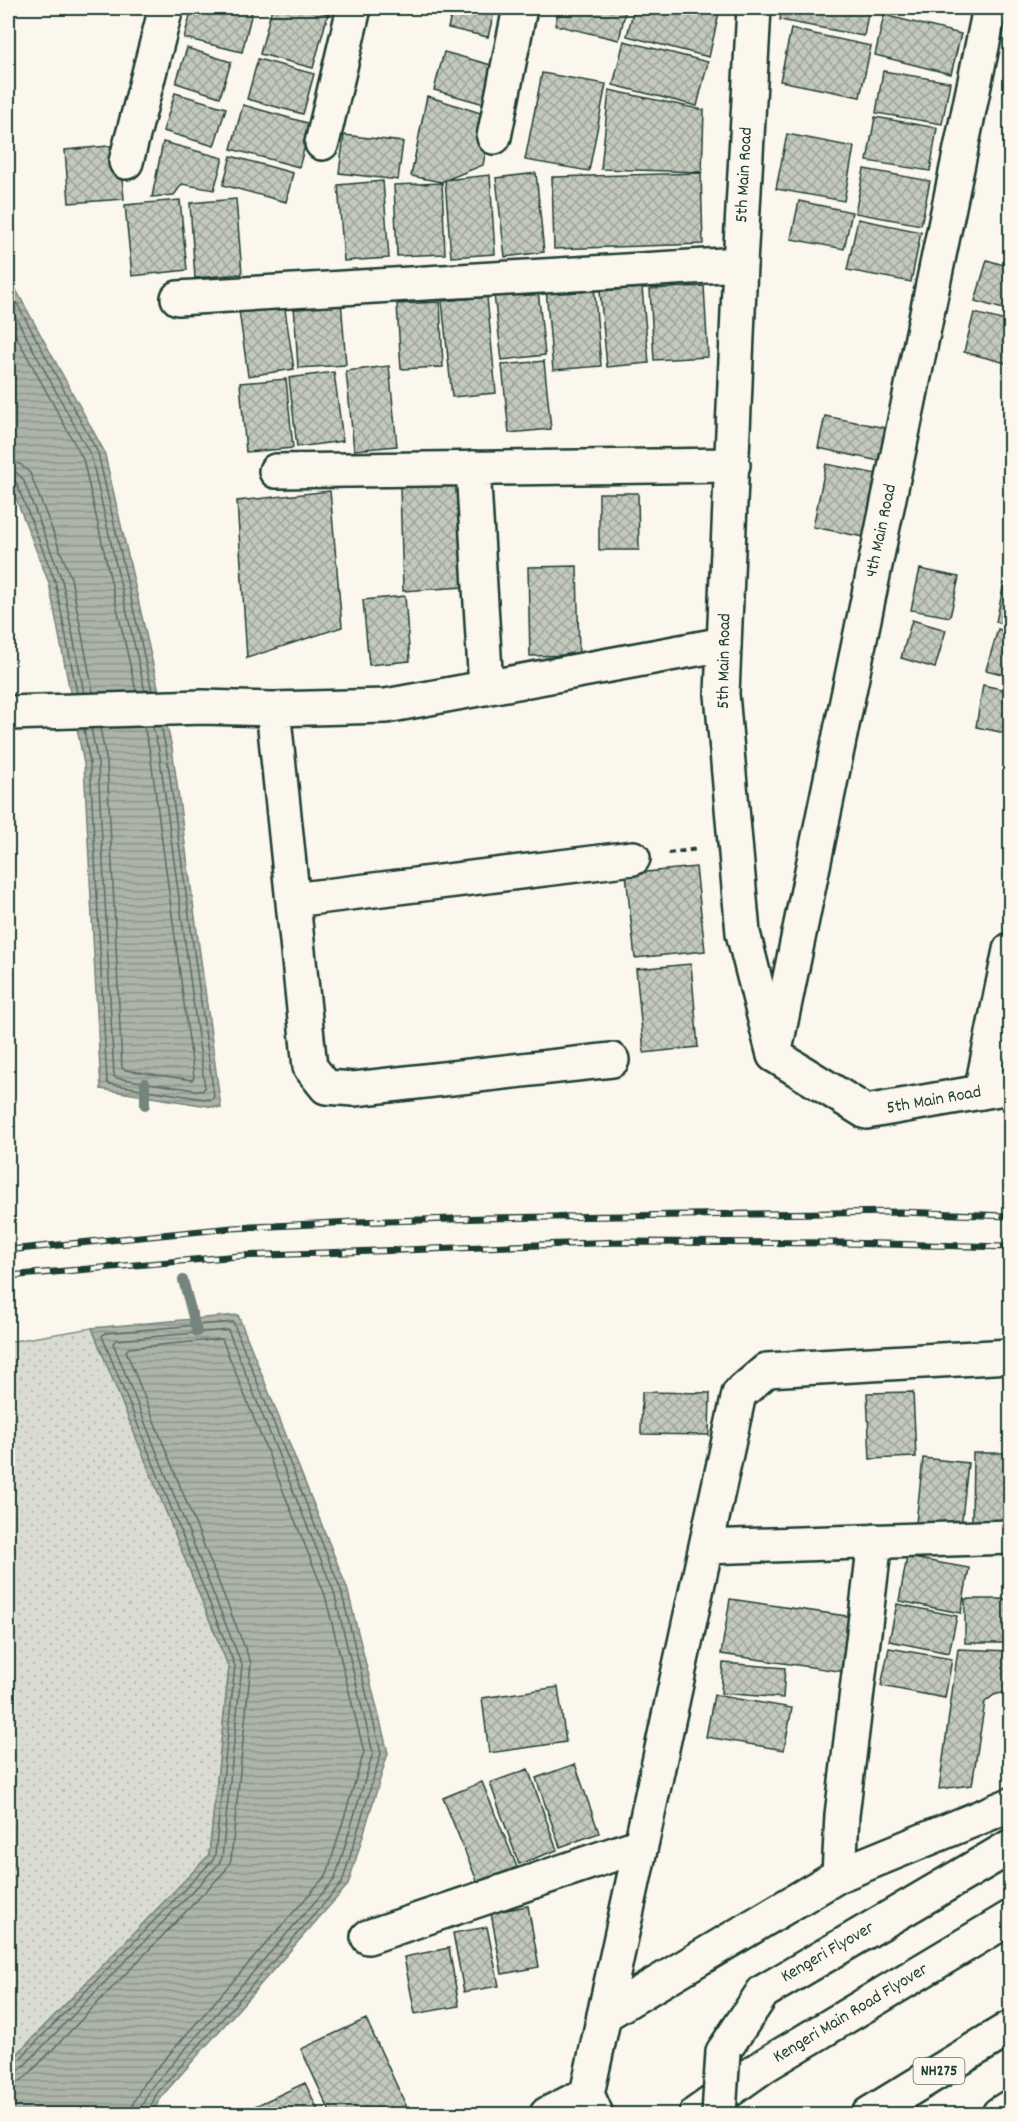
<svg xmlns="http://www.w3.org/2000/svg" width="1018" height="2122" font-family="Dekko,sans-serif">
	<defs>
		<pattern id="grass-dots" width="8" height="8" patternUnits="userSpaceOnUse" patternTransform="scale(1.5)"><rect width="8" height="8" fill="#dbdcd1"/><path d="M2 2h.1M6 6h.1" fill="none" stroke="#bcbeb4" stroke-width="1.8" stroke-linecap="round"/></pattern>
		<pattern id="water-rules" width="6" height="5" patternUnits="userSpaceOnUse" patternTransform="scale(1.5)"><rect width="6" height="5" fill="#adb4aa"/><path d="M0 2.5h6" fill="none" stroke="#8c948b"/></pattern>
		<pattern id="building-cross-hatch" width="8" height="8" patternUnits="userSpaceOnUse" patternTransform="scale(1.5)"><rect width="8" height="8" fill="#c4c9be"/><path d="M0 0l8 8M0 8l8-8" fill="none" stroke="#9fa49b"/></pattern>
	</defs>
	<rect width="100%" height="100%" fill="#fbf7ec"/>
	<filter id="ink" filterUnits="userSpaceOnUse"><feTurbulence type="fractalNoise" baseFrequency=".0167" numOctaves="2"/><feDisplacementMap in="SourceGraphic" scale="12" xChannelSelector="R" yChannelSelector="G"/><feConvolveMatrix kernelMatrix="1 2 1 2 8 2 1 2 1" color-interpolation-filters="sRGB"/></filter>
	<g filter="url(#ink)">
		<path fill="url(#grass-dots)" stroke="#7d8c82" stroke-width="1.5" d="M92,1328L229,1668L209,1855L8,2064V1342Z"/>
		<path fill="url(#water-rules)" stroke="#74847b" stroke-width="1.5" d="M8,275L104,451L172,748L221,1108L101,1089L84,764L49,583L8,478Z
			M238,1315L347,1588L388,1753L348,1885L161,2097L152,2114H8V2064L209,1855L229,1668L92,1328Z"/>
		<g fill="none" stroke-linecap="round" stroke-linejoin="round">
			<path stroke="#586d63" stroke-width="1.5" d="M8,287L98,453L152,691
				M8,303L91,456L145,691
				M8,321L83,459L136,691
				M8,462L20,464L30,473L71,578L93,692
				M8,471L17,473L23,479L62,580L84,693
				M8,478L12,479L16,482L55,581L77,693
				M91,728L98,764L114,1076L116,1078L202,1091L205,1088L159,751L153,727
				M100,728L107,763L122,1068L125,1070L192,1080L194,1077L150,752L144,727
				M84,729L90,764L107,1082L109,1084L211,1100L214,1096L166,749L161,726
				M8,2067L14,2065L213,1860L215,1855L235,1666L102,1336L105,1333L233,1322L341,1590L381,1753L342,1883L157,2093L147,2114
				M8,2075L14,2074L20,2070L218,1865L222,1858L242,1665L113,1343L116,1340L228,1330L334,1592L373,1753L335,1879L151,2088L141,2107L140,2114
				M8,2084L17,2083L26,2077L225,1871L231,1860L251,1663L126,1351L129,1348L222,1339L325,1595L364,1752L327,1874L144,2083L133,2103L131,2114"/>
			<path stroke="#74847b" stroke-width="10" d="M145,1105V1083
				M183,1280L197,1332"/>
		</g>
		<path fill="url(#building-cross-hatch)" stroke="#1f3d34" stroke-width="1.5" d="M192,8H253L242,52L184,38Z
			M272,8H305L328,14L313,68L260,54Z
			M453,8H495L488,37L448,28Z
			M559,8H626L619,40L555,25Z
			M634,8H713L720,9L709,57L627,36Z
			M782,8H869L864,36L780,20Z
			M884,15L961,34L951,74L875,55Z
			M791,29L871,46L860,97L780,81Z
			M624,41L708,62L697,106L613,85Z
			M187,48L231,62L220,97L176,83Z
			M444,52L506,69L495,107L434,90Z
			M258,59L314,74L303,114L247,99Z
			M883,71L950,82L942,124L876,113Z
			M542,73L606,84L589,171L525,160Z
			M609,90L704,110L702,172L601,169Z
			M175,93L226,108L214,146L163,131Z
			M427,96L493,117L483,165L441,182L411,176Z
			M243,105L311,124L299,167L231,149Z
			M875,117L937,128L930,171L867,161Z
			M787,134L854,147L844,201L776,189Z
			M344,135L403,142L398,180L339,173Z
			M163,142L223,158L214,190L182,184L174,195L152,197Z
			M119,145L124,199L69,203L65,150Z
			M231,156L293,173L286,202L223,185Z
			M864,169L930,181L921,225L855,213Z
			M536,173L544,252L505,257L496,178Z
			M701,173L703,244L554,249L552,177Z
			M490,175L495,254L451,257L445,180Z
			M383,181L389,258L344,261L338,185Z
			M442,183L445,254L397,256L394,185Z
			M236,199L242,274L195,278L190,203Z
			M180,200L187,270L132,276L125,205Z
			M799,201L852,212L844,249L791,239Z
			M858,219L921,232L911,282L847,270Z
			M987,260L1010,267V311L975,301Z
			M594,285L601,366L553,370L546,289Z
			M704,286L708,357L654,360L650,289Z
			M642,288L649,363L607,367L600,291Z
			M538,290L545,355L502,360L494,295Z
			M487,297L496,393L452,397L442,301Z
			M341,300L346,365L298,368L294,304Z
			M440,302L443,367L401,369L397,304Z
			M284,303L294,369L248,376L239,310Z
			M974,313L1010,322V364L964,352Z
			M544,361L551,429L509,433L502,365Z
			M389,366L397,446L354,450L346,371Z
			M334,372L343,441L297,447L289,378Z
			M286,379L293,448L246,452L240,383Z
			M825,416L891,429L884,462L818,448Z
			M826,464L882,475L869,538L813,527Z
			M464,483V587L403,591L400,486Z
			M330,491L342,627L247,658L237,501Z
			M599,493H638L639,550H599Z
			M577,566L579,655L530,656L528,567Z
			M920,569L959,577L950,617L911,610Z
			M1004,583L1010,584V625L996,622Z
			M405,596L410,661L369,665L363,600Z
			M912,620L946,630L935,668L901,658Z
			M998,629L1010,633V676L986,670Z
			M983,685L1010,691V734L976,727Z
			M696,867L705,951L635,958L626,874Z
			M691,964L698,1047L644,1053L636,969Z
			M642,1392L710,1393L709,1435L641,1434Z
			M913,1392L916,1457L870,1459L867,1393Z
			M973,1453H1010V1523H972Z
			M923,1458L968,1463L961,1528L916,1523Z
			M907,1557L969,1568L961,1613L899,1601Z
			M730,1599L860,1618L852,1673L721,1654Z
			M965,1599H1010V1643H965Z
			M897,1604L957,1616L949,1653L889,1641Z
			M889,1648L952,1659L945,1698L881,1686Z
			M958,1649L1010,1651V1691L994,1695L985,1702L972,1785L939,1789Z
			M723,1663L785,1668L783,1698L721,1693Z
			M558,1687L566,1742L489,1753L482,1698Z
			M714,1695L792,1708L784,1750L706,1737Z
			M575,1764L599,1833L560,1847L536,1778Z
			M528,1769L557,1850L519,1864L490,1783Z
			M482,1782L517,1867L478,1883L443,1798Z
			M528,1906L539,1967L502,1974L491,1913Z
			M487,1927L499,1986L464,1992L453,1933Z
			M449,1948L459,2006L415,2014L404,1957Z
			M366,2019L409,2112L403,2114H331L301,2049Z
			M305,2083L320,2114H238Z"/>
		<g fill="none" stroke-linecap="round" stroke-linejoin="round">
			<g stroke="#1f3d34" stroke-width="38">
				<path id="street" d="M494,137L520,8
					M322,143L354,8
					M126,162L166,8
					M178,298L740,264
					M473,468L486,688
					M276,471L733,465
					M273,709L310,1067L326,1087L354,1089L612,1060
					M8,713L203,707L273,709L386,706L724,644
					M293,900L633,858
					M774,1055L990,8
					M981,1092L1010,950
					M706,1547L1010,1537
					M839,1875L842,1815L875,1541
					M368,1937L641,1845
					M604,2015L839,1875L1010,1805
					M547,2114L587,2094
					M596,2114L587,2094L739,1394L767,1370L1010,1356"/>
			</g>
			<g stroke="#1f3d34" stroke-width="38">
				<path id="secondary" d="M754,8L740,264L722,694L743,933L774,1055L866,1112L1010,1087"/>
			</g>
			<g stroke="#1f3d34" stroke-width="38">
				<path id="primary" d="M723,2052L763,1992L1010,1847
					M696,2114L765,2065L1010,1918"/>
			</g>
			<g stroke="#1f3d34" stroke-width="38">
				<path id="highway" d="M869,2114L1010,2028
					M999,2114L1010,2107"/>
			</g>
			<path stroke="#1f3d34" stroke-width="4" stroke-dasharray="6 4.5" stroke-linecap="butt" d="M668,853L699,849"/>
			<use href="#street" stroke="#fbf7ec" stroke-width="33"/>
			<use href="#secondary" stroke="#fbf7ec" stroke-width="33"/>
			<use href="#primary" stroke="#fbf7ec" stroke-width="33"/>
			<use href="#highway" stroke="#fbf7ec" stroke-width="33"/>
			<g stroke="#1f3d34" stroke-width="7">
				<path id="rail" d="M8,1250L232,1228L354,1222L486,1218L900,1212L1010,1216
					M8,1276L239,1256L620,1242L841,1243L1010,1247"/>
			</g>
			<use href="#rail" stroke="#fbf7ec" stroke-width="4.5" stroke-dasharray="14" stroke-linecap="butt"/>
			<g stroke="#1f3d34" stroke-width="38" stroke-linecap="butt">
				<path id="primary-bridge" d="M719,2114L723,2052"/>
			</g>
			<use href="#primary-bridge" stroke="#fbf7ec" stroke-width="33"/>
		</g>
	</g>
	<g text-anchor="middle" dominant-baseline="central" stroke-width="5" stroke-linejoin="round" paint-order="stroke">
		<rect fill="#fbf7ec" stroke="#61756b" stroke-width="1.5" x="913.5" y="2058" width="51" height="26" rx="4.5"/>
		<g font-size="16" font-weight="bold" fill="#1f3d34">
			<text x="939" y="2071">NH275</text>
		</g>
		<g font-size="18" fill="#1f3d34" stroke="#fbf7ec">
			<text transform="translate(745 175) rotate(-87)">5th Main Road</text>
			<text transform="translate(882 531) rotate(-78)">4th Main Road</text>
			<text transform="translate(725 661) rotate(-89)">5th Main Road</text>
			<text transform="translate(934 1101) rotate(-10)">5th Main Road</text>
			<text transform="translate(828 1953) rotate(-30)">Kengeri Flyover</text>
			<text transform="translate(851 2014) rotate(-31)">Kengeri Main Road Flyover</text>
		</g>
	</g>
	<rect width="1018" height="2122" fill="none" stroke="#fbf7ec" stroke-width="30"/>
	<rect x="15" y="15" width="988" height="2092" fill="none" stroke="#1f3d34" stroke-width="2" filter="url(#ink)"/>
</svg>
